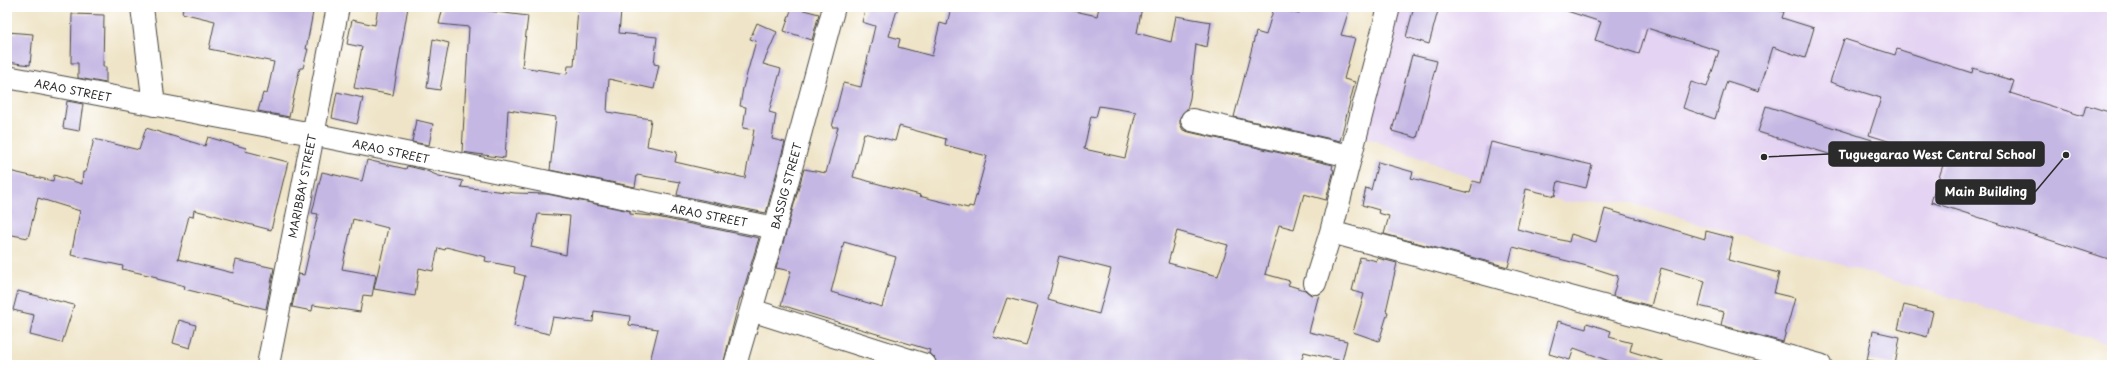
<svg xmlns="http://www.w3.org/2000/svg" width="2119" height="372" font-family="'Playpen Sans',sans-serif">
	<rect width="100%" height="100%" fill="#fff"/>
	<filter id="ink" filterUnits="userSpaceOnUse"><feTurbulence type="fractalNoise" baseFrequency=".025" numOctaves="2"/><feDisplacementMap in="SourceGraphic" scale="8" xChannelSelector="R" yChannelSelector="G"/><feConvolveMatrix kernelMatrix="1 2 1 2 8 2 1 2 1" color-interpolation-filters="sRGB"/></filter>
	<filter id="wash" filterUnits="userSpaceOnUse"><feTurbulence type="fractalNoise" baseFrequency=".012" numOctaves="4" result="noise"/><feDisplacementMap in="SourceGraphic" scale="16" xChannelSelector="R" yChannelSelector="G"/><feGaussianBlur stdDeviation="0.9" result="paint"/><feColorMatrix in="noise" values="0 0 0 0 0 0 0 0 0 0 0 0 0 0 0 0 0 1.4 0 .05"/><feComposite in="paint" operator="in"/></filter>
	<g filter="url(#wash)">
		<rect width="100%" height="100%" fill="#efe4c7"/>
		<path fill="#e4d3f2" d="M1394,7H2112V345L1624,201L1565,202L1471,178L1363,136Z"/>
		<g id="blocks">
			<path fill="#c5b7e3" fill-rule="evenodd" d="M183,7H314L306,49H308L303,68H300L289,117L258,111L263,93L267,94L274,62L209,49L215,21L182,13Z
				M378,7H408L393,95L354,88L362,47L347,44L352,20L375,25Z
				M443,7H481L480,10L528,16L522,67L567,74L568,66H574L578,7H601V9L621,11L619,33L657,37L654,64L659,65L654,89L609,79L607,112L651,119L647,146L677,152L675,162L745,178L754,130L743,128L746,107L740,106L743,88L756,41L750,39L757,23L777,32L763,64L781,69L769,112L776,114L772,139L785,142L766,213L677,195L680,182L637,175L635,187L550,170L556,117L508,110L505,158L462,152L469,27L439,24Z
				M792,7L819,14L812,40L784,31Z
				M866,7H898L889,36L900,39L898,47L932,56L940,23L947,25L951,7H1057L1097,16L1099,7H1142L1137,33L1171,42L1176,16L1211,22L1207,47L1196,44L1190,98L1187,109L1180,117V124L1183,130L1189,132L1333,165L1332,169L1334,170L1326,200L1304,194L1294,229L1279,225L1265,274L1290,281L1288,285L1305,290L1311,295L1319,294L1309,332L1347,341L1342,361L1304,352L1300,365H937L934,357L929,353L930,350L781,305L791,271L776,268L804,169L826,173L838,127H832L843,83L861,87L875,26L862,22ZM1099,106L1136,112L1125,158L1084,149L1091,116L1096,117ZM899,126L946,139L945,145L987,156L973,207L969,206L968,208L919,196L920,195L853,177L864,133L895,141ZM1177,231L1228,245L1218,276L1168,263ZM844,242L896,257L882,307L831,292ZM1059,256L1111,269L1099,314L1048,300ZM1007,298L1038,306L1026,346L993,337Z
				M1274,7L1299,14L1301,7H1350L1341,35L1355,38L1344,79L1355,82L1340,141L1234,117L1256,32L1266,35Z
				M1414,7H1439L1429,44L1406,37Z
				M1567,7H1768L1784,12L1782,18L1814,28L1805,58L1773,47L1759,91L1727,81L1715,119L1683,108L1691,82L1707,87L1719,51L1647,28L1639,54L1595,40L1601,22L1567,11Z
				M72,14L104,15L103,67H106V83L78,78V63H71Z
				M7,32L33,34L30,65L7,62Z
				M433,39L449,43L440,90L427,88Z
				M1844,39L1895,55L1897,49L1972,73L1973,68L2014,81L2010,93L2083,116L2086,105L2112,113V260L1931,202L1945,159L1869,135L1881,98L1830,82Z
				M1412,55L1437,61L1417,138L1392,131Z
				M337,92L363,98L357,124L332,118Z
				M67,101L83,104L79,131L63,128Z
				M1766,106L1872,140L1864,165L1758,132Z
				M416,120L433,124L429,145L412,142Z
				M146,128L205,146L208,137L246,148L245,151L288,162L271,230L194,210L193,217L189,216L178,259L233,273L236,260L274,268L266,309L184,289L185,286L157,279V277L122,269L123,266L71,255L80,211L38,198L28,238L7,234V181L9,171L53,181L54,175L82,184L83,172H86L94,139L139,150Z
				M1491,142L1592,165L1586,188L1558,181L1555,196L1526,189L1517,229L1569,242L1571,234L1596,242L1605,209L1705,239L1706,231L1733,238L1728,260L1779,273L1774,293L1795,298L1783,342L1721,325L1724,312L1699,306L1705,281L1661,268L1651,306L1613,296L1618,276L1587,266L1513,247L1508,267L1384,234L1389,216L1378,213L1379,210L1362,205L1366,188L1371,190L1378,162L1413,172L1411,178L1470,193L1473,181L1481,183Z
				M367,160L406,169L407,166L424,170L439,176L463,181L461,187L515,193L547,194L630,211V214L652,216L759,238L741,298H740L723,365H649L658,329L629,325L630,316L594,311L593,322L553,317L549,334L514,326L525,276L514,273L515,267L485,261L486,257L446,247L445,250L438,248L433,271L419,268L415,296L374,289L388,228L353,219L342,269L376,275L372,296L363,295L360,312L313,305L312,311L292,307L299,274L304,275L318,214L312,213L322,172L362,181ZM538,214L570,216L566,255L531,247Z
				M1360,257L1377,261V258L1397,263L1386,311L1388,312L1379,341L1353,332L1364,294L1352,291Z
				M18,291L74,305L62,343L30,335L34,315L13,310Z
				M1904,305L1933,312L1927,337L1898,329Z
				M179,320L196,325L190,348L173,343Z
				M1558,321L1586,329L1587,323L1611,331L1609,337L1632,343L1630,351L1663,361L1662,365H1620L1574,348L1570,360L1549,354Z
				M1873,331L1900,337L1895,365L1867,360Z"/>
		</g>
	</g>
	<g filter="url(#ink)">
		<use href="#blocks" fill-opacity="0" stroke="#484742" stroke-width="1"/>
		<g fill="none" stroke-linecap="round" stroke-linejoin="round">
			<g stroke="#484742" stroke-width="24">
				<path id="minor" d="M142,7L154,105
					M7,77L312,134L775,228
					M1192,120L1350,156
					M1331,232L1820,365
					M1315,283L1331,232L1389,7
					M751,310L925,365
					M268,365L338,7
					M735,365L775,228L834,7"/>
			</g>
			<use href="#minor" stroke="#fff" stroke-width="22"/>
		</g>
	</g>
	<g text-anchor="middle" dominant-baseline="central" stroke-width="3" stroke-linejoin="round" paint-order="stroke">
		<g font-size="11" fill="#2b2b2b" stroke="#fff">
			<text transform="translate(73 90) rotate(11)">ARAO STREET</text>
			<text transform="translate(391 151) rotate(12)">ARAO STREET</text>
			<text transform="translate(302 186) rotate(-79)">MARIBBAY STREET</text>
			<text transform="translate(786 186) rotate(-75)">BASSIG STREET</text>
			<text transform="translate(709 215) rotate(11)">ARAO STREET</text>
		</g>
	</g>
	<path fill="none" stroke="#2b2b2b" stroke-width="1.5" d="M1764 157L1829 154M2066 155L2035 192"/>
	<g fill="#2b2b2b" stroke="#fff" stroke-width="1.5">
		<circle cx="1764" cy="157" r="4"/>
		<circle cx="2066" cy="155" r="4"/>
	</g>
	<g fill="#2b2b2b" stroke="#2b2b2b" stroke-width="1.5">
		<rect x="1829" y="142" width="215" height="24" rx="4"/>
		<rect x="1936" y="180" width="99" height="24" rx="4"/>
	</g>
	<g font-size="12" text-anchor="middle" font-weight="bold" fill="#fff">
		<text x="1937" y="159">Tuguegarao West Central School</text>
		<text x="1986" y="196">Main Building</text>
	</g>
	<rect width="2119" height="372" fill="none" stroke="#fff" stroke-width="24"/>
</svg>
